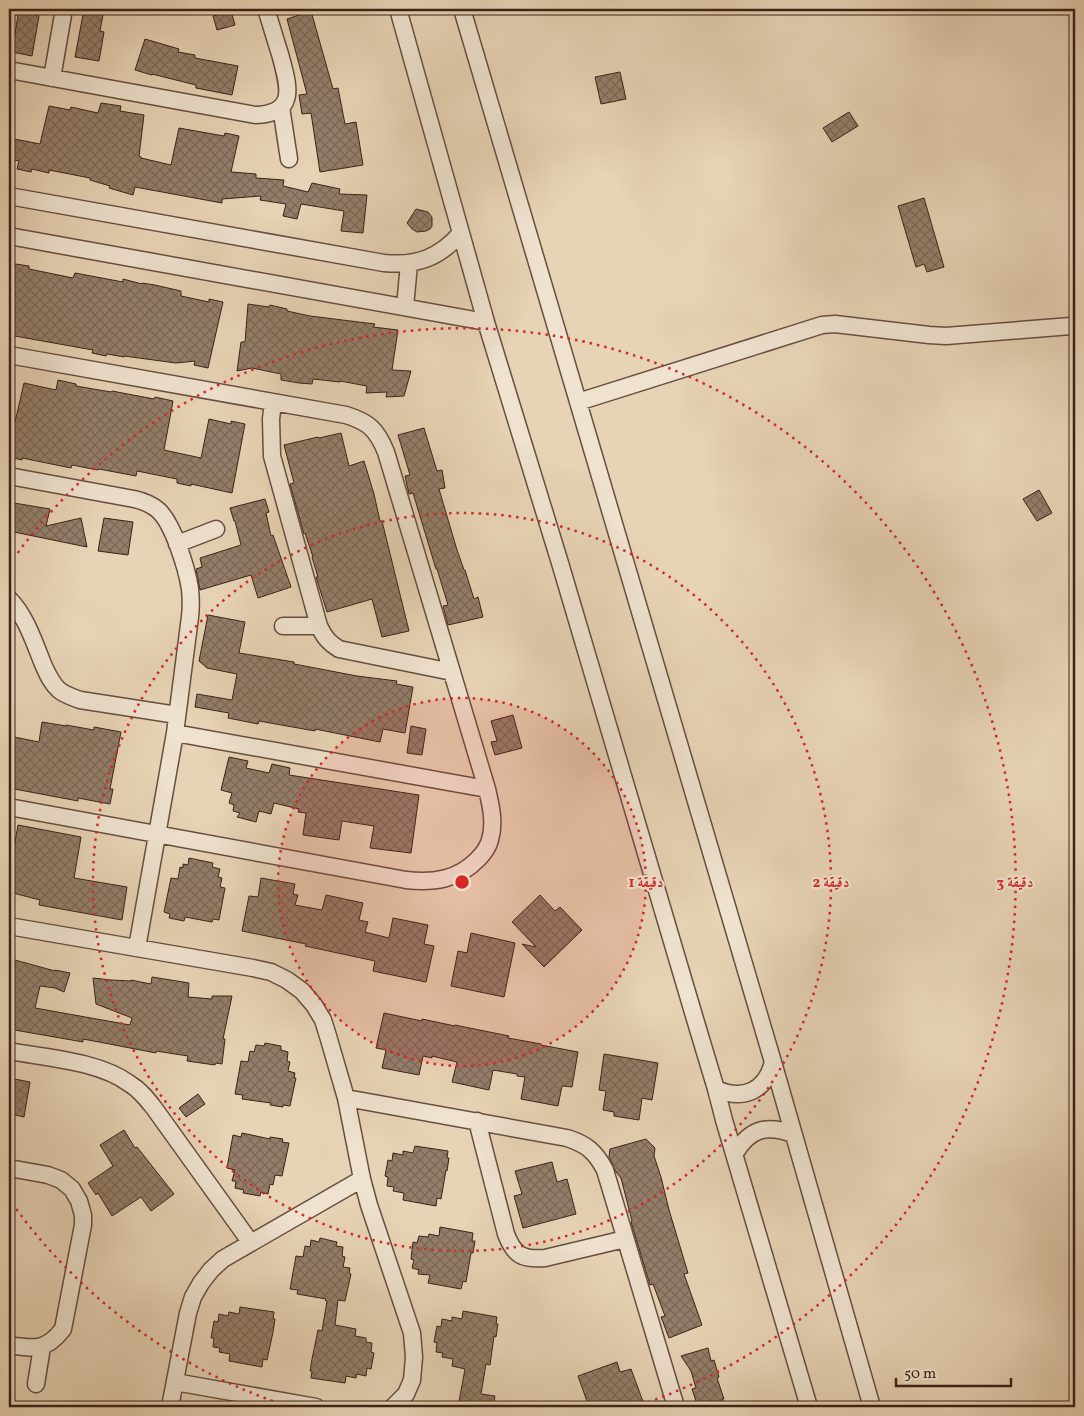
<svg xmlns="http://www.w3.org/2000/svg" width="1084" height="1416" font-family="Vollkorn,Amiri,serif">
	<defs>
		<pattern id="building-cross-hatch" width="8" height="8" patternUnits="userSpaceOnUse" patternTransform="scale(1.25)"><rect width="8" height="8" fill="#947e6a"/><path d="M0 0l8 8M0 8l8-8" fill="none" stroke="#7a6756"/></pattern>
	</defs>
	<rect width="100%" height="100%" fill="#e7d3b5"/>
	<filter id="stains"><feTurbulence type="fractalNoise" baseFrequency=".004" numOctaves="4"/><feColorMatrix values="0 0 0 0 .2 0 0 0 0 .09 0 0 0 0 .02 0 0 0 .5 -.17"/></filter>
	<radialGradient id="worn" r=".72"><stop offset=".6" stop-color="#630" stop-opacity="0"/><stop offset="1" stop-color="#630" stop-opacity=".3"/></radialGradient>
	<path fill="url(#building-cross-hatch)" stroke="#3b2219" d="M19,9H38L37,15L39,16L32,56L12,52Z
		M84,9H104L100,31L104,32L99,61L75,57Z
		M231,11L235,25L217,30L213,16Z
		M311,11L333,89L338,88L345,124L356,122L363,165L320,172L311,113L302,114L299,95L307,94L287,19Z
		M145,39L179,49L178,52L195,55V58L238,66L232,95L196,88V85L152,74V75L135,70Z
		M620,72L626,99L601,104L595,77Z
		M101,103L121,106L120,111L144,115L139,156L141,157V158L171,165L179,128L224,136L225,133L239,136L231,172L256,174V178L284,180L283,186L308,192L312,183L340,189L339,194L367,195L363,233L341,231L344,211L301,204L297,219L283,216L286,204L260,200L261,196L222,199V203L135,187L133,195L109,188L110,186L90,180V178L49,170V173L32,169L31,172L17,169L19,161L9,159V138L40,144L49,106L70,110L71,107L98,113Z
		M849,112L858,126L832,142L823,128Z
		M924,198L944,267L927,272L924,264L916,267L898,206Z
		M416,209L428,212L432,217V226L430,229L426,231L417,232L412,229L407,223Z
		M9,263L29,266V269L73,278L75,273L123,282V279L142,284V283L155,285L181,291V296L209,302V299L223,302L208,368L194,365L195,361L176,363L124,356V357L107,354L106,356L92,353L93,350L9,335L15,294L9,293Z
		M248,304L269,307L270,305L287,309V311L310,316L375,324L373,327L398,330L392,370L411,371L404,396L386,397L387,392L366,393L367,386L340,381V382L313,379L312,384L299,383L281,380V374L252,368L237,371L241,342H245Z
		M58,380L76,384V386L111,392L112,391L154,399L155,397L173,401L164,450L201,458L209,419L231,424V421L245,424L232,493L191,484V486L177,483V479L137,471L136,476L99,469L98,470L72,465L71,468L22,458V460L9,457V429L10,421L15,422L24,383L56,390Z
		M424,428L437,471L442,470L445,488L439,489L457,550L464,570H465L474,599L478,597L483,617L448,625L443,606L448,605L437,569H436L413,493L409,494L408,490L405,476L410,475L398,435Z
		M341,433L349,466L364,461L374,494L380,521H382L409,631L382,637L372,599L327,612L316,577H318L312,557H313L305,533L304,534L290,484L294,483L284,445L318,437L319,438Z
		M1039,490L1052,513L1037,521L1023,499Z
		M265,499L269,512L266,513L271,536L273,535L291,587L258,598L251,575L200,590L196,569L202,567L200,558L241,545L235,521H234L230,508Z
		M14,503L50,509L46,526L81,518L87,547L9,531Z
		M104,518L133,522L128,555L98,551Z
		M208,615L245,622L239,653L294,662V664L357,676L397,681L396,684L413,687L405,733L383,729L380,742L315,729V731L259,721L258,724L228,718L229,713L195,707L197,694L232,700L237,674L207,668L199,661Z
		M513,715L522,748L495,755L491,742L497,741L491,721Z
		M42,722L66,726V725L94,730V727L121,732L110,789H113L110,804L78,798V801L9,788V736L39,742Z
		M411,726L426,729L422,755L407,753Z
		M229,757L248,761L246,768L269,773L272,764L290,768L289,775L419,795L411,853L370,848L374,826L342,821L339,840L303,835L306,813L298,812L299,809L274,803L271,814L259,811L256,822L237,817L240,813L233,811L234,805L229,803L232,793L221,790Z
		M18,825L81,837L74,878L127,887L122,920L39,905L40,900L9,892V864L11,865Z
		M189,858L213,863L212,867L220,869L218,877L222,878L220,887L225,888L219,920L213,919L212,922L185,917L184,921L169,918L170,914L164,912L171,878L178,879L180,867L183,868V864L188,865Z
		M261,878L295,884L293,894L298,895L295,905L322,910L326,895L363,903L359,920L368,922L365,932L389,938L393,918L428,925L424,944L434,946L426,982L373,971L375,961L305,946L306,944L242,931L249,896L258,897Z
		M540,895L555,911L560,907L582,930L544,967L522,944L536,947L512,922Z
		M471,933L515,943L504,997L451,986L458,951L467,953Z
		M15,960L55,971V970L70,973L64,992L55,988L40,986L35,1008L130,1025L132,1018L96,1004L93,978L111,980L131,981V980L151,984L152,977L189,983L188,997L212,999V996H232L223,1039H225L222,1064L216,1063L215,1065L187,1061L188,1056L156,1051V1053L99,1042L83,1039V1042L9,1029V964L14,965Z
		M384,1013L422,1021V1019L455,1026V1025L509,1036L508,1038L541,1044V1045L578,1052L572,1087L562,1086L558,1106L521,1099L525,1077L517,1076V1074L493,1070L489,1090L452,1082L457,1062L432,1056V1058L423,1056L419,1075L382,1068L386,1050L376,1048Z
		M265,1043L281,1046V1050L288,1052L287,1061L290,1062L288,1071L295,1073L294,1078H296L290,1106L283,1105V1107L270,1105L271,1103L242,1099L243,1095L235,1094L241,1061L248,1062L250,1051L254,1052L256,1045L264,1046Z
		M604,1054L658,1063L652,1100L642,1098L639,1120L614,1116V1112L603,1110L606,1091L599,1090Z
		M9,1078L30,1082L24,1117L10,1114L11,1110L9,1109Z
		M198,1094L205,1104L186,1117L179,1108Z
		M124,1130L135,1148L137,1147L174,1194L151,1211L141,1197L112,1216L98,1193L96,1195L88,1183L113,1166L100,1145Z
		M242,1133L270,1139V1137L283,1139L282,1142L289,1143L282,1176L275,1175L273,1185L270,1184L268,1194L261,1192L260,1196L243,1193L244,1190L235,1188L236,1181H232L235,1170L227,1168L233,1135L241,1137Z
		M646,1139L655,1148L654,1156L661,1177L669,1210L688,1273L684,1274L702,1325L669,1338L661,1317L665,1316L653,1284L650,1285L631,1222L632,1221L621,1178L616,1172L609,1157L610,1149Z
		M415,1146L448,1151L447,1158H449L447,1171L446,1170L441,1199L437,1198L436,1206L403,1200L404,1193L393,1191L394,1187L387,1186L388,1177L385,1176L388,1160L392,1161L393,1153L403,1155V1151L413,1153Z
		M552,1162L557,1182L567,1179L576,1214L523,1228L514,1196L522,1194L515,1171Z
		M440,1227L473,1233L472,1241H475L473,1253H471L466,1282L463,1281L461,1289L428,1283L430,1275L418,1274L419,1270L412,1268L414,1260L411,1259L413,1242L417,1243L419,1236L428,1237L429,1234L439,1236Z
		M320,1238L337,1242L336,1246L343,1247L342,1256L345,1257L343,1267L350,1268L349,1273L351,1274L345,1301L338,1300L335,1325L356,1329L355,1336L366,1338V1342L372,1343L371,1352L374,1353L371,1369L367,1368L366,1376L357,1374L356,1378L346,1376L345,1383L311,1378L312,1371H310L312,1359L318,1330L322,1331L327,1301L325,1300L326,1299L297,1294L298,1290L290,1289L296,1256L303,1257L305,1246L310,1247L311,1240L319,1242Z
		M240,1307L274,1312L273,1319H275L273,1332L267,1360L263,1359L262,1367L229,1361L230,1354L219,1352L220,1348L213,1347L214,1338H211L214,1321L218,1322L219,1314L228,1316L229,1312L239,1314Z
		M463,1311L497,1317L496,1324H498L496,1337L494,1336L490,1365L486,1364L481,1394L495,1396L493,1407H458L465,1369L452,1366L453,1359L442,1357L443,1353L436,1352L437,1343L434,1342L437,1326L441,1327L442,1319L452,1321V1317L462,1319Z
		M708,1348L711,1361L714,1360L719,1377L717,1378L724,1399H722L725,1407H698L692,1389L696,1388L691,1371L681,1356Z
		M617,1362L620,1372L631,1369L645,1407H589L578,1376Z"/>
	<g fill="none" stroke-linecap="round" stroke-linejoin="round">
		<g stroke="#664e40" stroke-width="19">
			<path id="minor" d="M398,9L486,322L560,563L695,1019L716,1089L724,1120L809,1407
				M462,9L773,1062L872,1407
				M9,70L255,115C299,114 288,84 280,54C275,39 271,24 266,9
				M52,78L64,9
				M281,107L289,159
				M9,196L384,263C417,266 439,258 461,233
				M9,236L486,322
				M405,307L409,264
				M9,355L346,415C369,422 377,430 386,452L487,789C491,806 495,823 490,840C488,847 483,854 478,859C458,880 433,883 406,880L9,807
				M273,402L271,419L272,456L319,626C324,637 329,643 339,649L452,672
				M578,402L822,325L835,324L929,335L946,336L1071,326
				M9,476L134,499C143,501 151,504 158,510C173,523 187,569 190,589C191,599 191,608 190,617L175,733L137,948
				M177,544L216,529
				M9,599C26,616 34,642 43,664C47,673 51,683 59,690C65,695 72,697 80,700L177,715
				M283,626H319
				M175,733L487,789
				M9,926L253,968L271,972L287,980L302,991L314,1005L323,1020L328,1036L346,1098L362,1179L369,1205L412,1333L414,1357L412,1380L406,1394L393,1407
				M9,1051C47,1058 99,1061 130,1084C140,1090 147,1099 154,1108L251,1243
				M716,1089C743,1101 766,1091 773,1062
				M346,1098L567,1138C586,1144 595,1151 605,1170L676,1407
				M477,1121L506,1234C514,1255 522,1260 545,1258L625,1239
				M735,1153C750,1129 766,1124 793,1134
				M9,1168L48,1175L61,1180L72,1189L79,1201L83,1215V1225L63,1329C46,1351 35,1349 9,1345
				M175,1382L316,1407
				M36,1384L42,1347
				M170,1407L188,1313L193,1297L201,1283L211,1270L223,1259L362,1179"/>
		</g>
		<use href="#minor" stroke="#efe2cf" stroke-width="16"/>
	</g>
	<circle cx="462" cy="882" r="184" fill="#d62828" fill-opacity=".12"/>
	<g fill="none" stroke="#d62828" stroke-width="2.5" stroke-dasharray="2.5 5">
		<circle cx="462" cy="882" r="184"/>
		<circle cx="462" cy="882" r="369"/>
		<path d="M287 1406A553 553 0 0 1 9 1199M9 565A553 553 0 1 1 637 1406"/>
	</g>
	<circle cx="462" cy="882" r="8" fill="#d62828" stroke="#efe2cf" stroke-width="2.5"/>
	<g font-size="15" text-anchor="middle" font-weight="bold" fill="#d62828" stroke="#efe2cf" stroke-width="4.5" stroke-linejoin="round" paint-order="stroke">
		<text x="646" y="887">1 دقيقة</text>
		<text x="831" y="887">2 دقيقة</text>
		<text x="1015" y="887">3 دقيقة</text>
	</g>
	<rect width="1084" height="1416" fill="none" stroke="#e7d3b5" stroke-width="30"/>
	<rect x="10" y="10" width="1064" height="1396" fill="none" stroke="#3b2219" stroke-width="2.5"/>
	<rect x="15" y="15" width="1054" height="1386" fill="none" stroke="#3b2219"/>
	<path d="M896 1378v8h115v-8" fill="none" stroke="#3b2219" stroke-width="2.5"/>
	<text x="904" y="1378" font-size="15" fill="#3b2219" stroke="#efe2cf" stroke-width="4" paint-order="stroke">50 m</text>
	<rect width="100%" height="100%" filter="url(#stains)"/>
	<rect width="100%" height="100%" fill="url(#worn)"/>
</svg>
